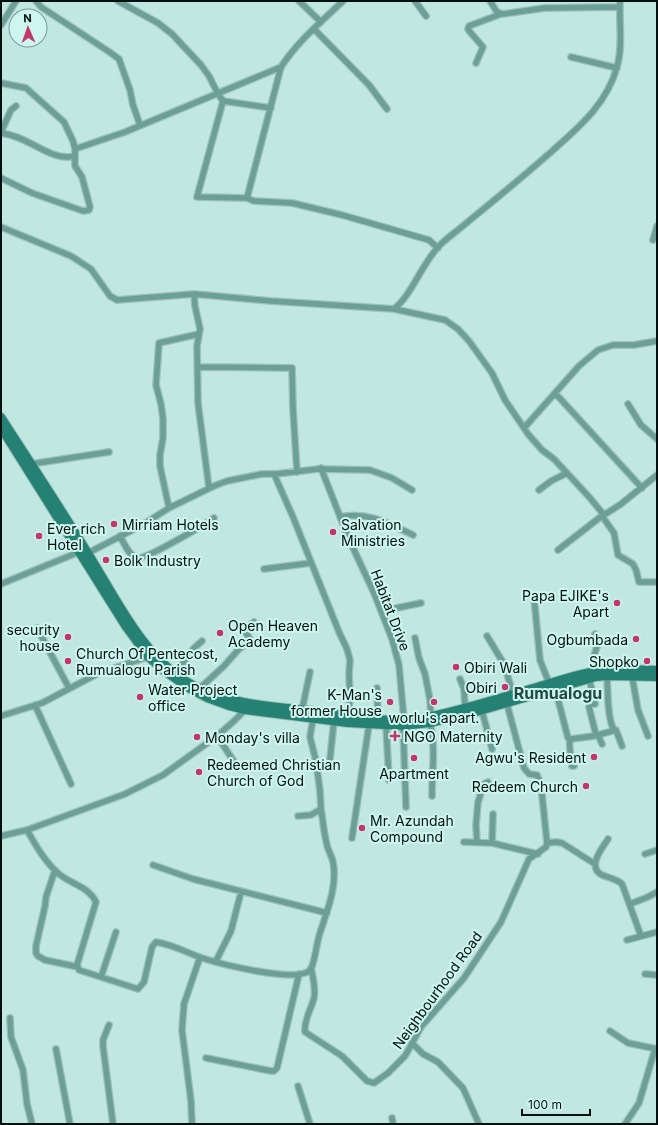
<svg xmlns="http://www.w3.org/2000/svg" width="658" height="1125" font-family="Inter,sans-serif">
	<rect width="100%" height="100%" fill="#c0e8e1"/>
	<g fill="none" stroke-linecap="round" stroke-linejoin="round">
		<g stroke="#9ec1bb" stroke-width="8">
			<path id="minor" d="M36,1L41,7L108,51L119,59L130,90L133,105L140,125
				M118,1L158,23L172,34L201,65L209,76L218,94L223,101L271,108
				M299,1L321,22
				M415,1L426,16
				M490,1L497,12L503,14L545,8L620,7
				M1,25L16,1
				M314,29L369,85L387,109
				M571,57L617,68
				M476,63L483,47L470,32L468,29L469,26L501,14
				M281,67L247,198L254,201L292,203L342,215L429,240L438,248
				M1,83L26,88L64,122L73,141L75,149V166L82,177L90,207L89,210L83,211L32,193L1,178
				M223,101L197,197L247,198
				M1,132L11,110L16,106
				M1,133C5,134 9,134 13,136C33,141 54,162 75,156
				M75,149L125,132L281,67C298,41 321,22 343,1
				M1,227L71,256L91,269L110,296L117,300L194,294L271,301L394,309L445,320L458,329L469,341L492,373L505,400L528,434L542,450L554,459L567,473L551,481L539,490
				M653,240L657,226
				M194,294L195,306L200,329L197,346L198,403L209,488
				M394,309C413,294 423,260 442,243C451,235 461,228 470,220C497,198 525,175 551,152C579,127 607,104 617,67C623,46 619,23 620,1
				M198,367L292,368L293,409L297,472
				M555,393L642,488
				M628,404L641,425L657,439
				M524,428L579,366L598,350L613,345H634L657,341
				M31,464L109,452
				M321,468L348,537L374,593L392,639L399,665L404,720
				M567,473L590,498L604,515L621,504L657,475
				M274,474L293,517L339,632L347,649L350,660L349,674L350,698L348,716
				M169,508L160,466V455L163,438V419L161,404L156,385L159,343L199,334
				M602,516L614,533L618,555L633,564L636,570L639,582H657
				M340,517C367,511 390,524 413,535
				M120,536C124,543 129,556 137,558C145,560 204,525 214,518
				M558,550L603,515
				M88,553L144,524L169,508L214,486L227,481L262,474H276L318,469L370,470L392,478L412,490
				M264,569L311,563
				M1,584L79,552
				M534,597L540,660L549,683
				M382,611L421,603
				M37,628L69,688
				M487,636L504,664L513,694
				M415,638L419,658L425,674L430,700L431,717
				M594,671L593,659L598,643L595,634
				M176,673L194,648L202,641
				M607,676C608,691 607,718 614,730
				M632,676L638,710L648,736
				M460,679L464,689L465,708
				M589,679L592,690L595,704H590L589,707L596,735
				M200,688L224,666L239,649L249,642L250,639L244,630L254,622
				M377,688L378,718
				M555,688L568,738L571,739L594,736L616,730L622,746
				M35,705L71,784
				M302,710L310,672
				M482,711L492,749
				M1,716L42,703L99,673L151,656
				M430,723C436,747 432,772 432,796
				M386,725L389,780
				M403,726L406,807
				M598,735L602,744
				M217,736L233,760
				M570,739C569,748 570,757 574,766H572
				M330,759L334,721
				M298,816L311,815L321,809L320,791L316,761L310,737L313,719
				M27,830C36,846 45,862 59,874C71,884 89,887 96,902L77,965L79,970L138,989L144,982L152,947L156,942C173,945 184,951 199,957C217,963 300,985 311,969C314,964 317,943 319,936C326,913 338,887 333,862C332,856 328,851 327,845C324,834 323,821 321,809
				M1,836L27,830L125,794L163,775L217,736L234,721L245,710
				M352,838L369,725
				M608,839C603,847 586,867 602,875C609,878 617,879 622,884L641,936
				M464,842L492,843L538,854
				M477,842L476,825L478,802L484,784L488,782
				M492,843L493,814
				M547,843L556,842L562,843L595,864
				M645,854L657,850
				M153,865L193,879L327,913
				M55,870L46,897L45,906L36,946V953L38,956L45,960L78,967
				M630,904L648,897L657,892
				M627,940L657,932
				M216,961L231,931L241,892
				M311,968C313,977 316,989 314,998C311,1010 304,1019 305,1032L342,1056L367,1081L374,1083L388,1073L405,1056L421,1027L464,978L501,922L529,859L546,847L547,843L541,785L537,775L529,774L524,768L507,704
				M645,974L657,975
				M101,977L116,932
				M10,1018L11,1037L23,1070L27,1104L32,1124
				M109,1025L103,1040V1046L113,1124
				M610,1031L628,1043L657,1049
				M412,1043L423,1054L438,1062L463,1088L479,1124
				M56,1049L70,1124
				M206,1058L271,1071H274L277,1068L299,974
				M298,1086L310,1124
				M392,1118L393,1124
				M192,1124L191,1101L182,1030L184,1004L200,957
				M625,1124L639,1103L655,1049"/>
		</g>
		<g stroke="#9ec1bb" stroke-width="10">
			<path id="secondary" d="M1,417C30,462 60,507 88,553C117,599 143,658 193,685C233,705 272,706 315,711C353,716 394,725 432,716C473,707 513,694 553,682C567,678 582,673 596,671C616,668 637,669 657,670
				M1,428L126,627L148,657L164,671L190,689L207,698L229,706L245,710L348,723L403,726L430,723L473,713L596,677L607,676L657,677"/>
		</g>
		<use href="#minor" stroke="#6ca097" stroke-width="5.5"/>
		<use href="#secondary" stroke="#268175" stroke-width="8"/>
	</g>
	<g fill="#c23669" stroke="#cdf6ee" stroke-width="1.5">
		<circle cx="114" cy="524" r="4"/>
		<circle cx="333" cy="532" r="4"/>
		<circle cx="39" cy="536" r="4"/>
		<circle cx="106" cy="560" r="4"/>
		<circle cx="617" cy="603" r="4"/>
		<circle cx="220" cy="633" r="4"/>
		<circle cx="68" cy="637" r="4"/>
		<circle cx="636" cy="639" r="4"/>
		<circle cx="68" cy="661" r="4"/>
		<circle cx="647" cy="661" r="4"/>
		<circle cx="456" cy="667" r="4"/>
		<circle cx="505" cy="687" r="4"/>
		<circle cx="140" cy="697" r="4"/>
		<circle cx="390" cy="702" r="4"/>
		<circle cx="434" cy="702" r="4"/>
		<path d="M393 730h4v4h4v4h-4v4h-4v-4h-4v-4h4z"/>
		<circle cx="197" cy="737" r="4"/>
		<circle cx="594" cy="757" r="4"/>
		<circle cx="414" cy="758" r="4"/>
		<circle cx="199" cy="772" r="4"/>
		<circle cx="586" cy="786" r="4"/>
		<circle cx="362" cy="828" r="4"/>
	</g>
	<g text-anchor="middle" dominant-baseline="central" stroke-width="4" stroke-linejoin="round" paint-order="stroke">
		<g font-size="14" fill="#04110f" stroke="#cdf6ee" text-anchor="start">
			<text x="122" y="524">Mirriam Hotels</text>
			<text x="341" y="524">Salvation<tspan x="341" dy="16">Ministries</tspan></text>
			<text x="47" y="528">Ever rich<tspan x="47" dy="16">Hotel</tspan></text>
			<text x="114" y="560">Bolk Industry</text>
			<text x="609" y="595" text-anchor="end">Papa EJIKE's<tspan x="609" dy="16">Apart</tspan></text>
			<text x="228" y="625">Open Heaven<tspan x="228" dy="16">Academy</tspan></text>
			<text x="60" y="629" text-anchor="end">security<tspan x="60" dy="16">house</tspan></text>
			<text x="628" y="639" text-anchor="end">Ogbumbada</text>
			<text x="76" y="653">Church Of Pentecost,<tspan x="76" dy="16">Rumualogu Parish</tspan></text>
			<text x="639" y="661" text-anchor="end">Shopko</text>
			<text x="464" y="667">Obiri Wali</text>
			<text x="497" y="687" text-anchor="end">Obiri</text>
			<text x="148" y="689">Water Project<tspan x="148" dy="16">office</tspan></text>
			<text x="382" y="694" text-anchor="end">K-Man's<tspan x="382" dy="16">former House</tspan></text>
			<text x="434" y="717" text-anchor="middle">worlu's apart.</text>
			<text x="404" y="736">NGO Maternity</text>
			<text x="205" y="737">Monday's villa</text>
			<text x="586" y="757" text-anchor="end">Agwu's Resident</text>
			<text x="207" y="764">Redeemed Christian<tspan x="207" dy="16">Church of God</tspan></text>
			<text x="414" y="773" text-anchor="middle">Apartment</text>
			<text x="578" y="786" text-anchor="end">Redeem Church</text>
			<text x="370" y="820">Mr. Azundah<tspan x="370" dy="16">Compound</tspan></text>
		</g>
		<g font-size="14" fill="#04110f" stroke="#cdf6ee">
			<text transform="translate(391 610) rotate(69)">Habitat Drive</text>
			<text transform="translate(437 990) rotate(-54)">Neighbourhood Road</text>
		</g>
		<g font-size="16" font-weight="bold" fill="#234741" stroke="#cdf6ee">
			<text x="558" y="693">Rumualogu</text>
		</g>
	</g>
	<rect width="658" height="1125" fill="none" stroke="#04110f" stroke-width="4"/>
	<g transform="translate(28 28) rotate(358)"><circle r="19" fill="#cdf6ee" stroke="#7d9a95"/>
	<path d="M0-3L7 15L0 10L-7 15Z" fill="#c23669"/>
	<text y="-6" font-size="11" font-weight="bold" text-anchor="middle" fill="#04110f">N</text>
	</g>
	<path d="M522 1109v6h68v-6" fill="none" stroke="#04110f" stroke-width="2"/>
	<text x="528" y="1109" font-size="12" fill="#04110f" stroke="#cdf6ee" stroke-width="3" paint-order="stroke">100 m</text>
</svg>
